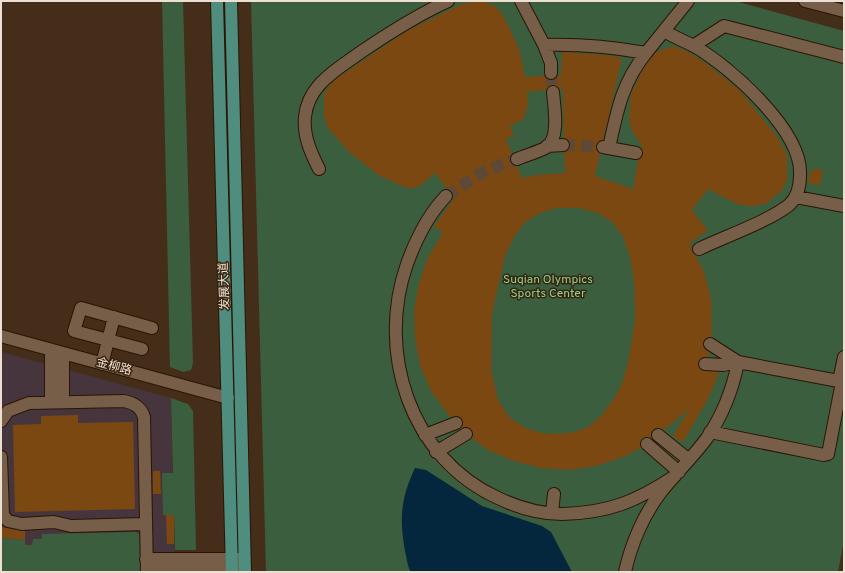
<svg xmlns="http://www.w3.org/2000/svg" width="845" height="573" font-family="Overpass,'Noto Sans SC',sans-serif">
	<rect width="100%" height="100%" fill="#442e1a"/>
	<path fill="#47353d" d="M1,352L171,398L175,572H1Z"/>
	<path fill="#3b5e3e" d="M162,1H183L193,363L191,370L183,372L170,367Z
		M251,1H735L844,31V540L838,572H266Z
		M171,398L188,404L193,411L196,550H175L174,515H163L162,473H173Z
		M135,532L142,535L144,572H1V538L25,540V545H32L33,539H42V534Z"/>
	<path fill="#04273e" d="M415,468L426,470L482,506L542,526L551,532L572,572H411C407,566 407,558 405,551C399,518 401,498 415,468Z"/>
	<path fill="#7c4811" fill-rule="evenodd" d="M479,1L494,5L502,14L510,29L520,52L525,77L544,76L551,80L558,76L561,75L562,52L603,55L622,58L603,140L598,142L596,145V150L600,154L595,176L633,189L638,160L643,154L641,144L632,131L629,120L631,94L644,68L656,52L673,46L688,52L704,62L739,90L776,135L787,155V180L782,190L767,203L756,206H746L735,203L708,189L692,210L708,230L690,243L692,252L696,256L704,272L711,299L712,328L711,337L706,338L703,343L704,348L709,352L708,357L701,358L698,364L701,370L719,372L709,397L683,442L673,437L689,409L664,430L660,428H655L651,433V438L645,437L641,439V448L623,457L596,466L569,470L541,468L514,461L488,450L472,438V430L466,427L462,428L463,421L460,417L457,416L450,417L431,391L420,365L415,338L414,310L419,283L428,257L443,233L434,226L454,199L453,193L447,189L435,173L420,186L413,188H407L380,176L349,152L328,128L324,115V95L331,83L339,77L407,31L462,4ZM553,85L560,89H563L564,138L569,141L570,145V149L564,152L565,173L536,175L522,178L517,166L513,165L510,161L512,154L506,139L514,136L510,126L522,120L525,115L528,104L527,92L546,90L548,86ZM556,208H578L598,213L612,222L623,236L630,257L634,281L635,320L628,362L623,381L615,397L601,416L587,428L569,433L546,434L525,428L509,417L498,400L491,370L492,313L505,256L514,237L524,223L538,214Z
		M813,169L823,170L820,185L808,183L810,172L812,173Z
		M78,415V423L133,422L135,509L15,512L13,425L41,424V416Z
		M153,471H160L161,494H153Z
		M166,515H174V544H167Z
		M1,527L25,531V540L1,538Z"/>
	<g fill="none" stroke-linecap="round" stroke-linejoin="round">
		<path stroke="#5e4936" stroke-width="12" stroke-dasharray="12 6" stroke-linecap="butt" d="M551,73L553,92
			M563,145L603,147
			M446,196L483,172L517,159"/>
		<g stroke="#2a1503" stroke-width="14">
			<path id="minor" d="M521,1L544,45C579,44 612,47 646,53L688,1
				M805,1L844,11
				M664,31C674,37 684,41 694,46C729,66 803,131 800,175C800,186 798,197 789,205C769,221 724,237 699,249
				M544,45L551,63V73
				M693,46L724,26L844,57
				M547,146L563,145
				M603,147L636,153
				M609,148C617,111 622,83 646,53
				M517,159C526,155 539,152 547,147C560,137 554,106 553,92
				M319,169C311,153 303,136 305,117C306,105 312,93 320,84C332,71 347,62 361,52C389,33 417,15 448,1
				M446,196C428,215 416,239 407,264C376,352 410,458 498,498C517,507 540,514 562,514C609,513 637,501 675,476
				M796,197L844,206
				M1,336L228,398
				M710,344L738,362L844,382
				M142,349L74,331L81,308L152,328
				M51,350V402
				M63,353V402
				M102,364L114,317
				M705,364L723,365L738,362
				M839,381L844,357
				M1,421L8,411L29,403L124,401C134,403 141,407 144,417L147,572
				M710,432L824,455L828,454L842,382
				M425,435L456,423
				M658,435L689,460
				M647,444L679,472
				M436,452L466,434
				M1,457L3,515L8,521L22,524L54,522L71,526L145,524
				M552,513L554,494
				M146,559H242
				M147,568H245
				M625,572C631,544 644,514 661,492C676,473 693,457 707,438C722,416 733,388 738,362"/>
		</g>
		<g stroke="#2a1503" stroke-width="14">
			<path id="major" d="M217,1L232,572
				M231,1L245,572"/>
		</g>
		<use href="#minor" stroke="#775e48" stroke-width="12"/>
		<use href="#major" stroke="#4f8d7f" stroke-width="12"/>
	</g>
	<g text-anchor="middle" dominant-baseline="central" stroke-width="3" stroke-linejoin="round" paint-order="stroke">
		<g font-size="12" fill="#86d58d" stroke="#3a2410">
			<text x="548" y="280">Suqian Olympics<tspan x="548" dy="14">Sports Center</tspan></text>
		</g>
		<g font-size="12" fill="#eedfd3" stroke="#3a2410">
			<text transform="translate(225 286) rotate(-92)">发展大道</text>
			<text transform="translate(114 367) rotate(15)">金柳路</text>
		</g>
	</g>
	<rect width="845" height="573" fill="none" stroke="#eedfd3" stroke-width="4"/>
</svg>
